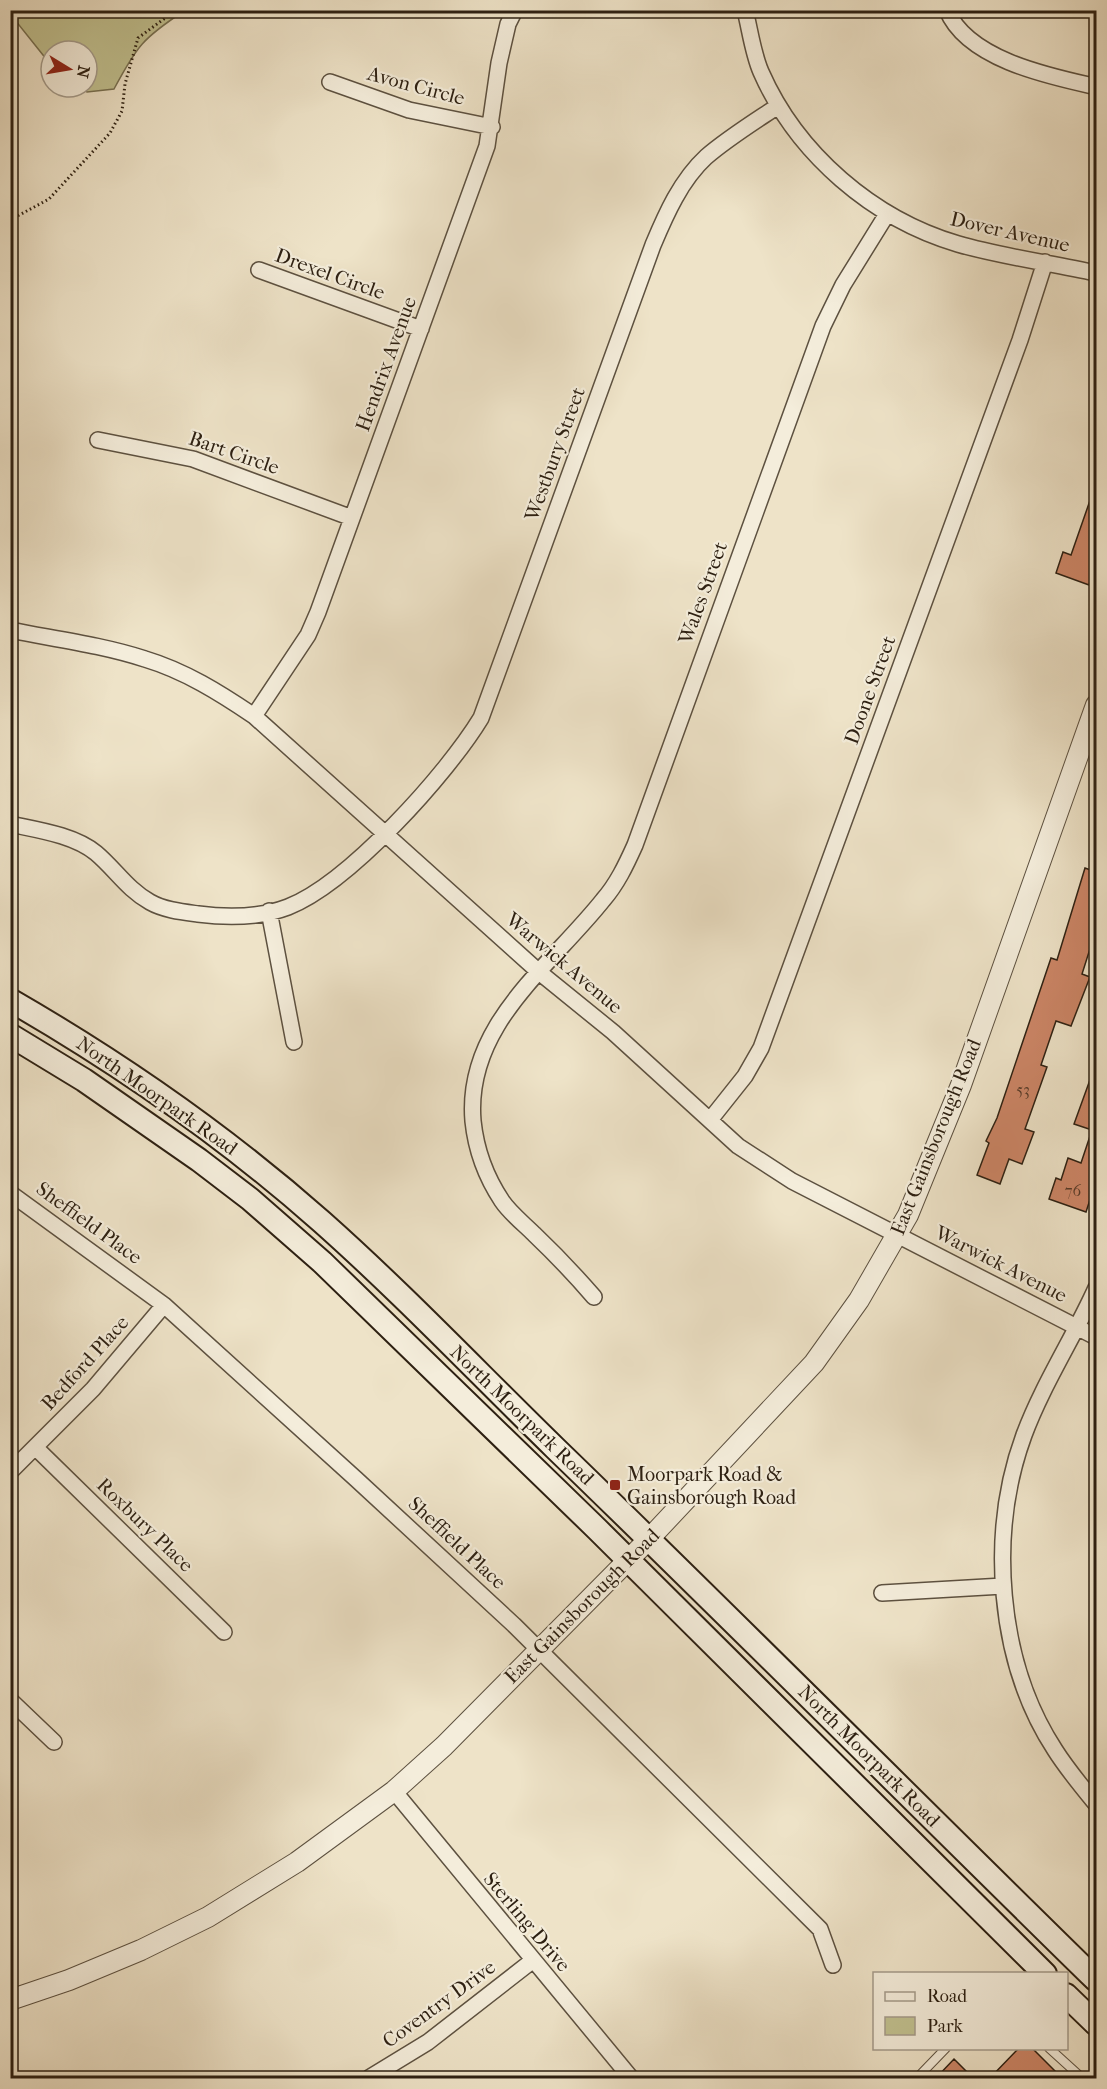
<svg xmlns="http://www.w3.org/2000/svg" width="1107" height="2089" font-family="'IM FELL French Canon',serif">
	<rect width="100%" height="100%" fill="#eee3c8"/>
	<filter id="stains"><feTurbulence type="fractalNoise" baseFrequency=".00333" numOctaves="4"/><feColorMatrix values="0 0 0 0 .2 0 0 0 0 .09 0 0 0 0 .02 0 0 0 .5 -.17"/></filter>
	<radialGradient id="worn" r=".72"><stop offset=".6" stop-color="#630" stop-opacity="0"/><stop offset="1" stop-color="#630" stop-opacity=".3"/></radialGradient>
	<path fill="#c1c190" stroke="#777051" stroke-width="1.5" d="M10,11L11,10L184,11C143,38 137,46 114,89L87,92L80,87H87V51H51V65L11,15Z"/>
	<path fill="#cc8566" stroke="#2d2012" stroke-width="1.5" d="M1094,489L1096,562L1089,585L1056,573L1063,552L1071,555Z
		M1085,868L1096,872V930L1082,974L1090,977L1071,1026L1056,1021L1041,1065L1047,1067L1025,1129L1034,1132L1022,1164L1009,1159L1000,1184L977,1175L989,1143L986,1141L997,1118L1051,958L1057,960Z
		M1095,1066L1096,1181L1086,1212L1049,1199L1056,1178L1061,1180L1068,1158L1081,1163L1092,1130L1074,1124Z
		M1018,2049H1033L1063,2079H989Z
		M954,2059L974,2079H935Z"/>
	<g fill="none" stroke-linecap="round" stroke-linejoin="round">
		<g stroke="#5d5140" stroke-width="10">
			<path id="service" d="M1049,2048L1082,2078
				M917,2078L946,2048"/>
		</g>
		<g stroke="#5d5140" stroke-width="18">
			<path id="minor" d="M745,10C750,30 753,54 761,72C797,154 873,219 958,244C1003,257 1051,263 1096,273
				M947,10C967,59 1048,76 1093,86
				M330,82L409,110L492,127
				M259,270L421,329
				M98,440L193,459L352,518
				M10,630C55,639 102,645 145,659C185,671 220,693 254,716L539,972L613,1032L738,1146L792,1181L1096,1337
				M254,716L308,635L318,612L487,146L499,63L508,24L515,10
				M10,824C38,830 74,835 96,853C115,869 128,890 150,902C164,910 183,912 198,914C228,918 259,918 288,907C349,883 447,774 481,718L653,245C666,214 681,180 706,157C728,138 754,122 778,106
				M269,911L294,1042
				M710,1120L745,1076L761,1048L1020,340L1045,262
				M10,1193L164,1305L356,1479L514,1625L820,1929L833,1965
				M1096,1288C1074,1337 1043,1384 1024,1435C988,1533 997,1661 1055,1750C1067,1769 1082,1787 1096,1804
				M594,1297C575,1275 555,1254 534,1234C524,1224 510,1213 502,1201C486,1177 476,1150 473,1121C465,1025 549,968 603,900C617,884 626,865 635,845L823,326L843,285L887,214
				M36,1448L224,1632
				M10,1472L93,1389L164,1305
				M882,1593L1003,1586
				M10,1700L54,1742
				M394,1791L631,2078
				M369,2078L428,2042L532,1961"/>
		</g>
		<g stroke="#5d5140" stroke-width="22">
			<path id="tertiary" d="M10,2000L69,1980L141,1950L208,1917L297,1862L394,1791L444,1746L649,1539L814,1363L859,1300L908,1215L961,1085L1096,705"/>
		</g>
		<g stroke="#2d2012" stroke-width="26">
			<path id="secondary" d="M10,1000C121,1064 226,1137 322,1222C403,1294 478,1373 555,1448C737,1624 915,1803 1096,1980
				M10,1035L84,1080L199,1160L250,1199L322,1262L597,1529L1045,1974
				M1066,1995L1096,2024"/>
		</g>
		<path stroke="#2d2012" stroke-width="3" stroke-dasharray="1.5 3" stroke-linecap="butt" d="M10,220L49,199L110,133L122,111L125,84L138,38L176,10"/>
		<use href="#service" stroke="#f4eddb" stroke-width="8"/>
		<use href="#minor" stroke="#f4eddb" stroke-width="15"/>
		<use href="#tertiary" stroke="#f4eddb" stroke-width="20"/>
		<use href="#secondary" stroke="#f4eddb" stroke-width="22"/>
	</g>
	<rect fill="#8f2418" stroke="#f4eddb" stroke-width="2" x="609" y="1479" width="12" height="12" rx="3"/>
	<g text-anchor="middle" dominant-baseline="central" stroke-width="4.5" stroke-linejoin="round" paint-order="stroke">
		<g font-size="16" fill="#553927">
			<text x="1023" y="1089">53</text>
			<text x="1073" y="1190">76</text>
		</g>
		<g font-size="20" fill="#2d2012" stroke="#f4eddb">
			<text transform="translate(416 86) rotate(15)">Avon Circle</text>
			<text transform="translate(1010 232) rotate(13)">Dover Avenue</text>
			<text transform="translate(330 274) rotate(20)">Drexel Circle</text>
			<text transform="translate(386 364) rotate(-70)">Hendrix Avenue</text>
			<text transform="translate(234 453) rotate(19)">Bart Circle</text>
			<text transform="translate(555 454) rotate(-70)">Westbury Street</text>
			<text transform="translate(703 593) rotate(-70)">Wales Street</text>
			<text transform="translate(870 690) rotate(-70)">Doone Street</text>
			<text transform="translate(564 963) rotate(40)">Warwick Avenue</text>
			<text transform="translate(157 1096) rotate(35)">North Moorpark Road</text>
			<text transform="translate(936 1137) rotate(-68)">East Gainsborough Road</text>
			<text transform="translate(89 1223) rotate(36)">Sheffield Place</text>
			<text transform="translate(1001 1264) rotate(27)">Warwick Avenue</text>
			<text transform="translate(85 1363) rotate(-48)">Bedford Place</text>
			<text transform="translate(522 1415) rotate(44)">North Moorpark Road</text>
			<text transform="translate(145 1525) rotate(44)">Roxbury Place</text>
			<text transform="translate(457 1543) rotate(43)">Sheffield Place</text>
			<text transform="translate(582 1606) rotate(-45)">East Gainsborough Road</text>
			<text transform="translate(869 1756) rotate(45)">North Moorpark Road</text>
			<text transform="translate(527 1922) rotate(50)">Sterling Drive</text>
			<text transform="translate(439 2004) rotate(-36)">Coventry Drive</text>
		</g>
		<g font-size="20" fill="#2d2012" stroke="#f4eddb" text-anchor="start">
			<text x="627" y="1474">Moorpark Road &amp;<tspan x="627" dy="23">Gainsborough Road</tspan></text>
		</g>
	</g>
	<rect width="1107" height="2089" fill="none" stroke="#eee3c8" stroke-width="36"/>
	<rect x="12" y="12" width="1083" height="2065" fill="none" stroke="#2d2012" stroke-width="3"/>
	<rect x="18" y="18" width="1071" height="2053" fill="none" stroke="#2d2012" stroke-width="1.5"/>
	<rect x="873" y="1972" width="195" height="78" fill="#f4eddb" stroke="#a49b8b" stroke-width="1.5"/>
	<rect x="885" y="1992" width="30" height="9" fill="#f4eddb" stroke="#a49b8b" stroke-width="1.5"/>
	<text x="927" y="2002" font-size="18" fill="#2d2012">Road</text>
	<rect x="885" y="2017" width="30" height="18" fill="#c1c190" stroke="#a49b8b" stroke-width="1.5"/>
	<text x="927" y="2032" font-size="18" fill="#2d2012">Park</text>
	<g transform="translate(69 69) rotate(101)"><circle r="28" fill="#f4eddb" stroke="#a49b8b" stroke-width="1.5"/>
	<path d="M0-4.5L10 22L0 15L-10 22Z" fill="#8f2418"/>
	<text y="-9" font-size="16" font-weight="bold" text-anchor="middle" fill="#2d2012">N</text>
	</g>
	<rect width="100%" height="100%" filter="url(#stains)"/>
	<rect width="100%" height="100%" fill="url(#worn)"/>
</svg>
